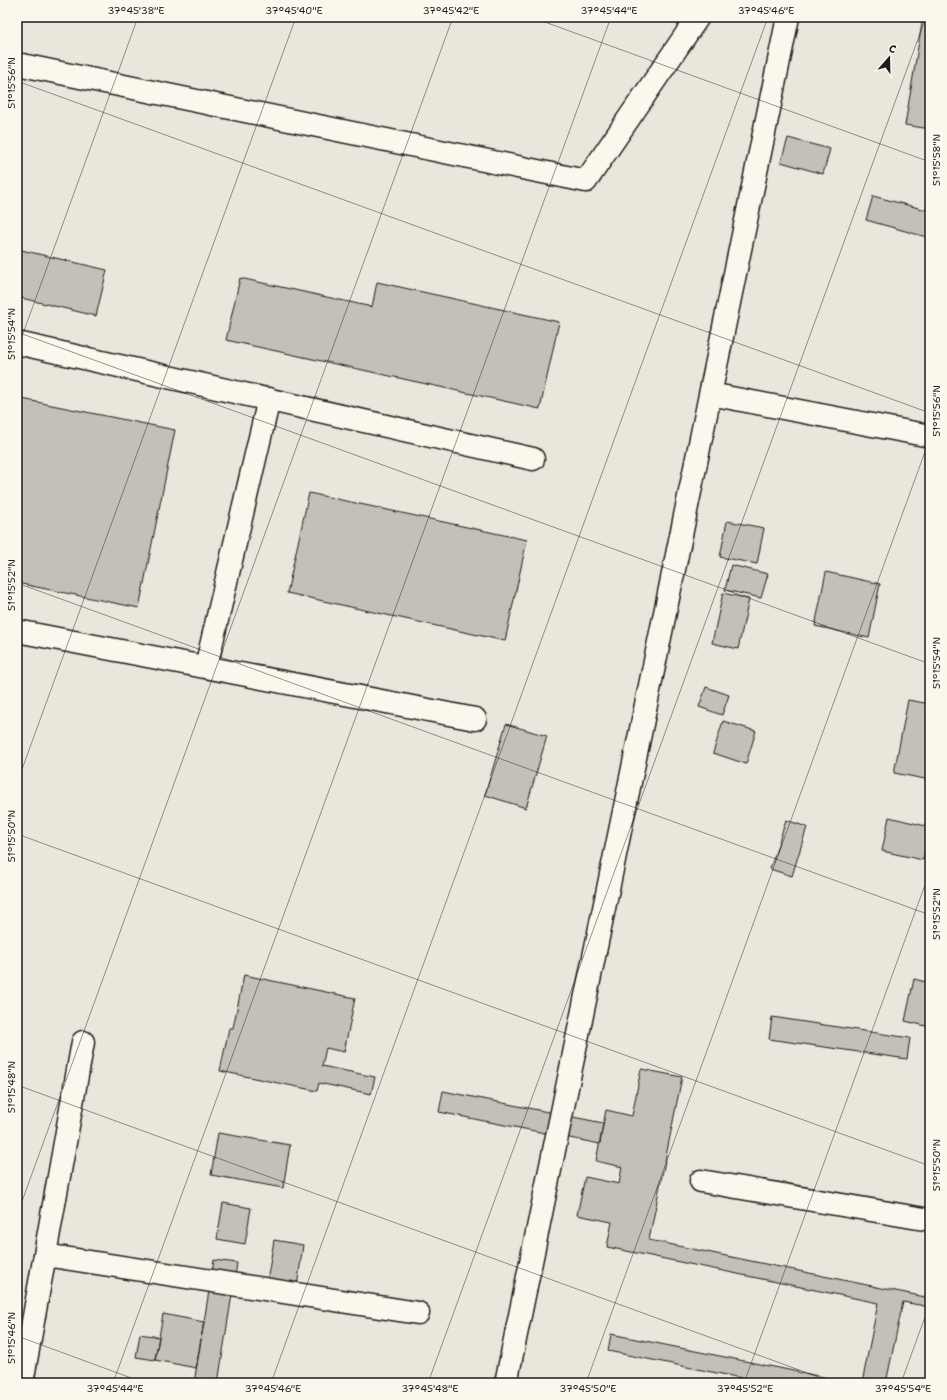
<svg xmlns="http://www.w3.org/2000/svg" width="947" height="1400" font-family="'Shantell Sans',sans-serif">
	<rect width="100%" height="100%" fill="#fbf7ec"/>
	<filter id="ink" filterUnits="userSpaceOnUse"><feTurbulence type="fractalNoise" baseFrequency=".025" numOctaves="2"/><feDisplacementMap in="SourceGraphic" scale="8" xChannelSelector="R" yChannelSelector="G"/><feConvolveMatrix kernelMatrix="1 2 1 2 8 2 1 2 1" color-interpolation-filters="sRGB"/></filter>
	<g filter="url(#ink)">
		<path fill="#eae6dc" d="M17,17H930V1383H17Z"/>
		<path fill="#c3c0b8" stroke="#1c1c1c" d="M923,17H930V129L905,125Z
			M788,138L830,149L823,174L781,162Z
			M873,196L930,211V238L866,220Z
			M17,249L107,270L96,316L17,297Z
			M240,278L372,307L377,282L559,322L540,409L226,340Z
			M17,398L175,430L139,608L17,583Z
			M309,493L527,540L505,641L287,593Z
			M727,521L764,528L757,564L720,557Z
			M731,565L768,574L761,598L725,590Z
			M826,572L880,584L869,638L815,626Z
			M723,593L749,599L738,649L712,643Z
			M706,687L729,695L722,715L699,707Z
			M908,700L930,704V780L894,773Z
			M723,721L756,731L746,764L713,753Z
			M506,724L547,736L526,808L485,795Z
			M889,817L930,827L923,860L882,851Z
			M786,820L807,827L792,876L770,869Z
			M244,975L355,998L344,1052L326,1048L322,1066L375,1077L371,1094L319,1083L317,1091L220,1071L229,1028H233Z
			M914,979L930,983V1027L905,1021Z
			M772,1017L910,1038L907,1059L769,1039Z
			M641,1069L682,1077L649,1240L930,1298V1307L903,1302L886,1383H862L878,1303L607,1247L612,1222L577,1215L585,1177L619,1184L622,1167L596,1161L606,1110L632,1116Z
			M443,1091L603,1123L600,1144L439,1112Z
			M218,1133L290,1145L283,1188L211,1175Z
			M223,1203L251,1208L245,1244L217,1239Z
			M274,1240L303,1245L297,1287L267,1282Z
			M214,1260L237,1263L218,1383H194Z
			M163,1314L204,1322L196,1368L155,1360Z
			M140,1334L159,1337L155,1360L136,1357Z
			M611,1334L853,1383H766L608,1351Z"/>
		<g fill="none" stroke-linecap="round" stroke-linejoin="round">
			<g stroke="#1c1c1c" stroke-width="25">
				<path id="minor" d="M17,64L586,181L698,17
					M17,343L533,459
					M710,394L930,436
					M17,631L475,719
					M206,667L269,399
					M701,1181L930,1220
					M45,1255L418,1313
					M22,1383L83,1042
					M506,1383L788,17"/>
			</g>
			<use href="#minor" stroke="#fbf7ec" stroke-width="22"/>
		</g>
	</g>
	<path fill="none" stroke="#1c1c1c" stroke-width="1" stroke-opacity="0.45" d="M531,17L930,162M17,81L930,413M17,332L930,664M17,350L138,17M17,583L930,915M17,783L296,17M17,834L930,1166M17,1085L835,1383M17,1215L453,17M17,1336L145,1383M113,1383L611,17M271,1383L768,17M428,1383L926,17M586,1383L930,438M744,1383L930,871M901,1383L930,1303"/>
	<rect width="947" height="1400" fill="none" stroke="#fbf7ec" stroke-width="44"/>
	<g transform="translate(889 58) rotate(20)" stroke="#fbf7ec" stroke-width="3" paint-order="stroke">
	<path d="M0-3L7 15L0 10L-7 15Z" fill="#1c1c1c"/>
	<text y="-6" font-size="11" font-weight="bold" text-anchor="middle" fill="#1c1c1c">С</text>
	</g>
	<rect x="22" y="22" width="903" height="1356" fill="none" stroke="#1c1c1c" stroke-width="1.5"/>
	<g font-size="10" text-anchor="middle" fill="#1c1c1c">
		<text x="136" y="14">37°45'38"E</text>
		<text x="294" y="14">37°45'40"E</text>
		<text x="451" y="14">37°45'42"E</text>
		<text x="609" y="14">37°45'44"E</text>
		<text x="766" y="14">37°45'46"E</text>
		<text transform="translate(11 83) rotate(-90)" y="4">51°15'56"N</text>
		<text transform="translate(936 160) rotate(-90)" y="4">51°15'58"N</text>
		<text transform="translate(11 334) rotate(-90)" y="4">51°15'54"N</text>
		<text transform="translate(936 411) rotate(-90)" y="4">51°15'56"N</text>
		<text transform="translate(11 585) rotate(-90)" y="4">51°15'52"N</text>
		<text transform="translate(936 663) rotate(-90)" y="4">51°15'54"N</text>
		<text transform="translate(11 836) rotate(-90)" y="4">51°15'50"N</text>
		<text transform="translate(936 914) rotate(-90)" y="4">51°15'52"N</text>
		<text transform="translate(11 1087) rotate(-90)" y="4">51°15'48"N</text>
		<text transform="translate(936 1165) rotate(-90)" y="4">51°15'50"N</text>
		<text transform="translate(11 1338) rotate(-90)" y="4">51°15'46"N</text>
		<text x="115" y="1392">37°45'44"E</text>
		<text x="273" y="1392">37°45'46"E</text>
		<text x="430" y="1392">37°45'48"E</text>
		<text x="588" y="1392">37°45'50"E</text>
		<text x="745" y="1392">37°45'52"E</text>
		<text x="903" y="1392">37°45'54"E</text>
	</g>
</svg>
